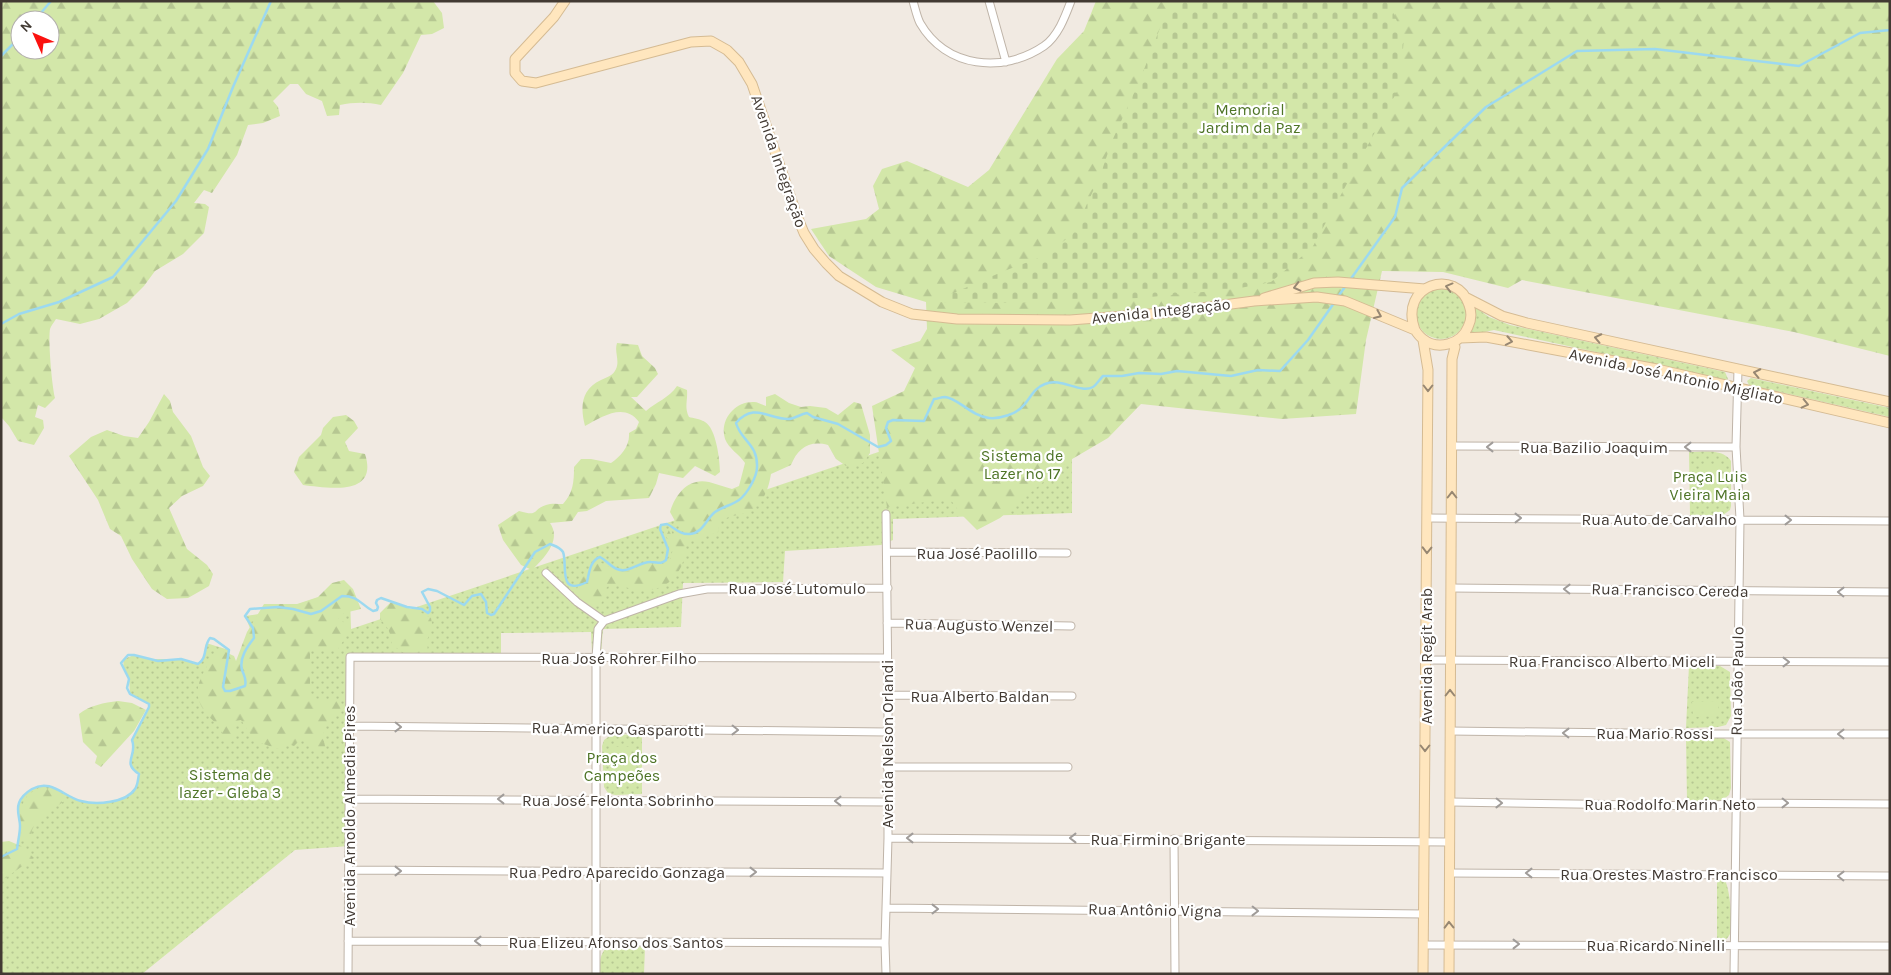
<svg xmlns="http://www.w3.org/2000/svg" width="1891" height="975" font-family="Karla,sans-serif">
	<defs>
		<pattern id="green-dots" width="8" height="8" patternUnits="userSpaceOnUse" patternTransform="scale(1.25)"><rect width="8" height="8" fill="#d3e7a9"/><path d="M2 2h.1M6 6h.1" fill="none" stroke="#b6c792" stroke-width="1.8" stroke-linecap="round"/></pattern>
		<pattern id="forest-firs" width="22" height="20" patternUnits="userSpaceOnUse" patternTransform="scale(1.25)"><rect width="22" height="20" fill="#d3e7a9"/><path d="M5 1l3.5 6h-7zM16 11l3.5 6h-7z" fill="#b6c792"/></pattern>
		<pattern id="cemetery-stones" width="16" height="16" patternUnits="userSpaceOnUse" patternTransform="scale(1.25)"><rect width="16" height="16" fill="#d3e7a9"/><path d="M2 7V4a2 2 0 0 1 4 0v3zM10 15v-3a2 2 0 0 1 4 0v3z" fill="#b6c792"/></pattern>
	</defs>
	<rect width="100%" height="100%" fill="#f1eae2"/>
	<path fill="url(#green-dots)" d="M1416 314a25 25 0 1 1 50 0a25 25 0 1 1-50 0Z
		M1475,307L1489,317L1510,325L1725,372L1728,379L1726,380L1494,330L1471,335L1469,334Z
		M1751,378L1890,408V417L1749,385L1747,381Z
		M1072,396V513L893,519V540L881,545L785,551L783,582L683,583L681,627L603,629L601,654L592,653L591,632L501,633V653L350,657L349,846L295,850L142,974H1V857L17,849C18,841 20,833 20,826C20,818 16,811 19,803C21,797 27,792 32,789C51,778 64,797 81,801C94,805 106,803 119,799C134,793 136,789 139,774C121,761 139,756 132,740L149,707L148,704L130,694L129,679L123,668L124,659L134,655L147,659H181L198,664L204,656L206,643L229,650L223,687L254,638L245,616L293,609L350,596L351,629L968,422Z
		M1689,452C1703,452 1723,448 1731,461V506L1730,510L1723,515H1690Z
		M1689,665L1720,666L1730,672L1731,716L1726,725L1718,727L1686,728Z
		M642,734V794L615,795L608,793L604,787L602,746L604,740L611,735Z
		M1686,737H1722L1730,742L1731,788L1729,795L1721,801H1687Z
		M1717,879L1725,881C1730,888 1733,925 1730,934C1727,940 1723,942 1717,942Z
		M613,947H645L644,974H600C600,964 599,957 605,949Z"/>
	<path fill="url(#forest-firs)" fill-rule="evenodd" d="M1,1H433L442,13L444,28L432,34L421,35L403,73L381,105C367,102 354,102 340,105L339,115L327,116L322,101L306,94L298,84H290L273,101L278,107L280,116L263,123L248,125L237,155L212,193L204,190L194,203L205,204L209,207L204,233L183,254L155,271L144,286L127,303L99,319L80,324L56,319C54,322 51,326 50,329C48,342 52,386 55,398L45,408L38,405L35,417L43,420L44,428L34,445L18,441L9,426L1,417ZM20,20H50V50H20Z
		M1096,1H1890V356L1794,332L1522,280L1508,288L1443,272L1382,271L1366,340L1356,414L1282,419L1141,404L1108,438L1067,462L1000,518L977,530L961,514L950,499L887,507L872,406L904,391L915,368L891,350L920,341L927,329L926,302L876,287L829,256L811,229L866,219L879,209L873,186L882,169L907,161L968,187L989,170L1057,59L1084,31Z
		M617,343L638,345L642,356L655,368L658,374L637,397H631L646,411C656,402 669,398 677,386L687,390C688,400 684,407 689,417C693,418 700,419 705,422C716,428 720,460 720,472L715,476L695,466L683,478L659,473L656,484L649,498L606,501L587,511L578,512L572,521L550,523C562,540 544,558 532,570L521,565L503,540L498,525L519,511C540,517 531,510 546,505C551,503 558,504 563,504C573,493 574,482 574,467L581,459H591L611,463C621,456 630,446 629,433L636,429L639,422C624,402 602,417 585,426C580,407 581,389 601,380C607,377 613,376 616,369C620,360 614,352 617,343Z
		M164,394L170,401L173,412L191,436L203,467L210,476L203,486L182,496L169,508L187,549L207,565L213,574L209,586L188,598L167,599L152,589L132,559L121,536L110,529L98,500L69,456L91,437L107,430L124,436L138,438L149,422Z
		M775,394L789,403L801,407L810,406L826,408L838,415L854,402L861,404L870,435V453L863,463L846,466L836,459L828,445C809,440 798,448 791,465L771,474C768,492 762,508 742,514C731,517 730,515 720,522L718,532L696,540L688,539C685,548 685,557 682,565C666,598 640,591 611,584C605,588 603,592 604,599L599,606L591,607L576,592L581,577L597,562C605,563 611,569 619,571C631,574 639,563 650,564C659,564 659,568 669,563L673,549L666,536L669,530H671L673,535L683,537L684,527L675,521L670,512C675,495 688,477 709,482C717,484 724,487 732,489L739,486L745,463C739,454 729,449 725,439C719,420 735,401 754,402C758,402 762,405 766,406V397Z
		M346,415L354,421L358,428L345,442L349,451L365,454C379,497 327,488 303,485L294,472L299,457L321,435L323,428L333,417Z
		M344,580L353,589L361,609L344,613L338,619L347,624L351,629L338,649H310V698L340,701L341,708C328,722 319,729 326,749L319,751L311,747L303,737L294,746L288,744L278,749L255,741L241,720L235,721V735L230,744L223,736L221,727C185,700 196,680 219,649L234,656L236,661L247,632L264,604H297L318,597L332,583Z
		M391,602L420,612L431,618L432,624L427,641L428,654L404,653L392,645C391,633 388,627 380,619V613Z
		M118,701L132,703L146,710L134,731L101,767L95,763L97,756L83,742L79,714C90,705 104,703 118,701Z
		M40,788L55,790L65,800C54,810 27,821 32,840L30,842L22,839C19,819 17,796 40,788Z
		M9,841L21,846L34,858L1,881V842Z"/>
	<path fill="url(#cemetery-stones)" d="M1173,1H1388L1404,37L1400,86L1312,248L1271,282L1235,289L1139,298L1010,303L933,302L1004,271L1044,256L1073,234L1100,176L1112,141L1140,80L1165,15Z"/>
	<path fill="#d3e7a9" d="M1702,466H1720V500H1702Z
		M1718,701L1719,716L1693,717L1692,702Z
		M611,747H630V779L612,780Z"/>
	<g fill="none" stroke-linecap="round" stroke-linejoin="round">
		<path stroke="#9cd9f0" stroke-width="2.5" d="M35,20L51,1
			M1,56L20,37
			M1350,280L1395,217L1402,188L1486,107L1577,51L1655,49L1799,66L1860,33L1890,30
			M1337,298L1347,284
			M1,324L19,314L59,302L113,277L176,201L208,149L233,87L271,1
			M1,857L17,849C18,841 20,833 20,826C20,818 16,811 19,803C21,797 27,792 32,789C51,778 64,797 81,801C96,805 126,803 135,789C138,785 138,778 139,774C121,762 138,756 132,740L149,707V704L130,694L127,688L129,679L121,663L128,655H134L158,661L181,659L198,664C208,658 203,646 210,638L214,639L229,650L223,687L225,691H230L245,686C247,679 244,676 242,670C239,658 247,647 254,638L253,628L245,616L250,609L278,607L293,609L311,614L321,611L342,596C359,596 360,604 373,611L377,610L378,607L376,603L377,600L381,598L407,607L422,609L428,613L430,611V607L422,592L428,589L437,591L464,605L472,596L481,594L486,602L487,613L491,615L494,614L535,552L550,544C555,546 560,547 563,552C568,565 557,597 587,582C589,574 590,560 600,557C606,560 610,566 617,569C629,574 640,561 651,562C658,562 660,565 666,560L668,549L660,529L661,525L667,524C675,528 680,535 690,534C703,533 706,519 715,512C722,507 732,505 739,500C747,494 757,477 757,467C758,444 741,441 736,423C754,402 768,419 788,419C795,419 800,414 807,413L813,417L838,424L878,447L886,445L891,441L886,428L888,422L893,420L924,421L934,399C937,399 941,397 945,397C958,398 971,416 989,418C1000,419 1017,414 1024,405C1031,397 1034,388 1045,384C1061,377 1080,394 1093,387C1096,385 1100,379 1103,376H1122L1139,373L1161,374L1177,371L1231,376L1258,370L1280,371L1308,340L1334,303"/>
		<g stroke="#bfb4a8" stroke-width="9">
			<path id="minor" d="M913,1C915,8 917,17 920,23C946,68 1003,74 1044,46C1058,36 1065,17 1071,1
				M989,1L1006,62
				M1452,446L1736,447
				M1427,518L1890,521
				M887,552L1067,553
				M546,573L577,602L604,621
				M1451,588L1890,592
				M604,621L679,594L707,589L888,588
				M887,623L1071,626
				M1425,660L1890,662
				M888,695L1072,696
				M349,726L887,732
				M1450,731L1706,734H1890
				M887,767H1068
				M349,799L887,802
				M1451,802L1706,806L1737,803L1890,804
				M888,838L1449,842
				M1174,839L1175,974
				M349,870L886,873
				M1449,873L1890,876
				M887,908L1424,914
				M348,941L885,943
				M1423,945L1890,946
				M348,974L350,657L887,658
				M596,974V658L598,629L604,621
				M886,974L885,943L888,838V695L886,514
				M1734,974L1740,519L1736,447L1738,369"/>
		</g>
		<g stroke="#d5bb93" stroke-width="11">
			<path id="secondary" d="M565,1L554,17L515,59V73L522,81L536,83L691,42L711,41L727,50L739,62L752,84L797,216L804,233L814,249L826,263L839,276L882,302L912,314L957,319L1070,320L1163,313L1254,301L1317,297L1345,301L1415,330C1417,333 1420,337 1423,339C1438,351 1461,344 1468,327C1472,319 1472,313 1469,305C1457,267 1398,284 1415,330
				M1264,298L1314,283L1338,282L1425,289
				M1467,298L1502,316L1527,323L1890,402
				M1460,338L1486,337L1657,369L1890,423
				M1423,974L1428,370L1423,340
				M1449,974L1452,359L1455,347L1453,343"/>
		</g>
		<use href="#minor" stroke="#fff" stroke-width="7"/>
		<use href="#secondary" stroke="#ffe6be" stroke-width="9"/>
	</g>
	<defs><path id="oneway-chevron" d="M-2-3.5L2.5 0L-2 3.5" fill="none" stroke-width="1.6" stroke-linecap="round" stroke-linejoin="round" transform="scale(1.25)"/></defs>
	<g stroke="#978772">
		<use href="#oneway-chevron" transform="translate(1297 287) rotate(166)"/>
		<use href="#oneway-chevron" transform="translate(1449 287) rotate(-165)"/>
		<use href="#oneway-chevron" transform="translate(1378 315) rotate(23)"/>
		<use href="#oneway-chevron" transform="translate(1598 338) rotate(-168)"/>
		<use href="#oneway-chevron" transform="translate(1509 341) rotate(11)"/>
		<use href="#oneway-chevron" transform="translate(1757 373) rotate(-168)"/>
		<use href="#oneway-chevron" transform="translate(1428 388) rotate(90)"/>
		<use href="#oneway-chevron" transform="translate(1805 404) rotate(13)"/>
		<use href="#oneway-chevron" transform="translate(1452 495) rotate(-90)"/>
		<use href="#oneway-chevron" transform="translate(1427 550) rotate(91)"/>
		<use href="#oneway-chevron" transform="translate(1450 693) rotate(-90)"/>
		<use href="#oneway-chevron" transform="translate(1425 748) rotate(90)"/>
		<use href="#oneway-chevron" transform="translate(1449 925) rotate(-91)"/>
	</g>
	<g stroke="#a09c99">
		<use href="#oneway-chevron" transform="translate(1490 447) rotate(-180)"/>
		<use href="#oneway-chevron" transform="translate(1688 447) rotate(-180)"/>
		<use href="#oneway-chevron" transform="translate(1518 518)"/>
		<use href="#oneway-chevron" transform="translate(1788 520)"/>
		<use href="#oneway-chevron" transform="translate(1567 589) rotate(-179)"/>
		<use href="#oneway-chevron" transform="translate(1841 592) rotate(-179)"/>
		<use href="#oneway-chevron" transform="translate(1786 662)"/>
		<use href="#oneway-chevron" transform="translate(398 727) rotate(1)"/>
		<use href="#oneway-chevron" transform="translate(735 730) rotate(1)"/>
		<use href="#oneway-chevron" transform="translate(1566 733) rotate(-179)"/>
		<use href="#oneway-chevron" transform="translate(1841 734) rotate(-180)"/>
		<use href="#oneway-chevron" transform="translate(501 799) rotate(-180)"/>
		<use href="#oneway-chevron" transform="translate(838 801) rotate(-180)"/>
		<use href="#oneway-chevron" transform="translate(1499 803) rotate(1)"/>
		<use href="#oneway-chevron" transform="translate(1785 803) rotate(1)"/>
		<use href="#oneway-chevron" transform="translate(910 838) rotate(-180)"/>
		<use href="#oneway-chevron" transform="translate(1073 838) rotate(-180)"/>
		<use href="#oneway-chevron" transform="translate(398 871)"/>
		<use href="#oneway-chevron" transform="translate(753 872)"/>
		<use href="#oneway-chevron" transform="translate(1529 873) rotate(-180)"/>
		<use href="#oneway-chevron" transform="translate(1841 876) rotate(-179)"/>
		<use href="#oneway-chevron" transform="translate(935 909)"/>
		<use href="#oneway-chevron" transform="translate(1255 911) rotate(1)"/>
		<use href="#oneway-chevron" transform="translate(478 941) rotate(-180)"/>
		<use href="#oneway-chevron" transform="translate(1516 944)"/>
	</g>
	<g text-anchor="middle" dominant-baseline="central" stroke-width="4.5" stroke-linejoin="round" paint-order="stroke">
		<g font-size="16" fill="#4e7426" stroke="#fff">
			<text x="1250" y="109">Memorial<tspan x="1250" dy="18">Jardim da Paz</tspan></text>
			<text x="1022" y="455">Sistema de<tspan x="1022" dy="18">Lazer nº 17</tspan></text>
			<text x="1710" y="476">Praça Luis<tspan x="1710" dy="18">Vieira Maia</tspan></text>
			<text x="622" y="757">Praça dos<tspan x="622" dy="18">Campeões</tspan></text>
			<text x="230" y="774">Sistema de<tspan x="230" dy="18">lazer - Gleba 3</tspan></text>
		</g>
		<g font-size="16" fill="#423a33" stroke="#fff">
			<text transform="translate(779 161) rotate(71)">Avenida Integração</text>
			<text transform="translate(1161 311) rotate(-6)">Avenida Integração</text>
			<text transform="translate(1676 376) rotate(12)">Avenida José Antonio Migliato</text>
			<text x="1594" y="447">Rua Bazilio Joaquim</text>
			<text x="1659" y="519">Rua Auto de Carvalho</text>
			<text x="977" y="553">Rua José Paolillo</text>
			<text x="797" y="588">Rua José Lutomulo</text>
			<text transform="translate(1670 590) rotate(1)">Rua Francisco Cereda</text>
			<text transform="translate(979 625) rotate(1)">Rua Augusto Wenzel</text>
			<text transform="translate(1426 656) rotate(-90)">Avenida Regit Arab</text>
			<text x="619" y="658">Rua José Rohrer Filho</text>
			<text x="1612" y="661">Rua Francisco Alberto Miceli</text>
			<text transform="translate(1737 681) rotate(-89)">Rua João Paulo</text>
			<text x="980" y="696">Rua Alberto Baldan</text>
			<text transform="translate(618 729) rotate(1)">Rua Americo Gasparotti</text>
			<text x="1655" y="733">Rua Mario Rossi</text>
			<text transform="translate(887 744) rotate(-90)">Avenida Nelson Orlandi</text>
			<text x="618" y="800">Rua José Felonta Sobrinho</text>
			<text x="1670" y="804">Rua Rodolfo Marin Neto</text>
			<text transform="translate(349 816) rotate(-90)">Avenida Arnoldo Almedia Pires</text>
			<text x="1168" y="839">Rua Firmino Brigante</text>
			<text x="617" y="872">Rua Pedro Aparecido Gonzaga</text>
			<text x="1669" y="874">Rua Orestes Mastro Francisco</text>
			<text transform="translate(1155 910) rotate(1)">Rua Antônio Vigna</text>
			<text x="616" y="942">Rua Elizeu Afonso dos Santos</text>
			<text x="1656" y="945">Rua Ricardo Ninelli</text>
		</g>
	</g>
	<rect width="1891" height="975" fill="none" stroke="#423a33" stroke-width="5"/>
	<g transform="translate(35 35) rotate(315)"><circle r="24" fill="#ffffff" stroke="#b3b0ad"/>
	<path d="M0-4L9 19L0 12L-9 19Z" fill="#fb120f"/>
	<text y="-8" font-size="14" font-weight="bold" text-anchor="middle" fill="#423a33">N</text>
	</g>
</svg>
